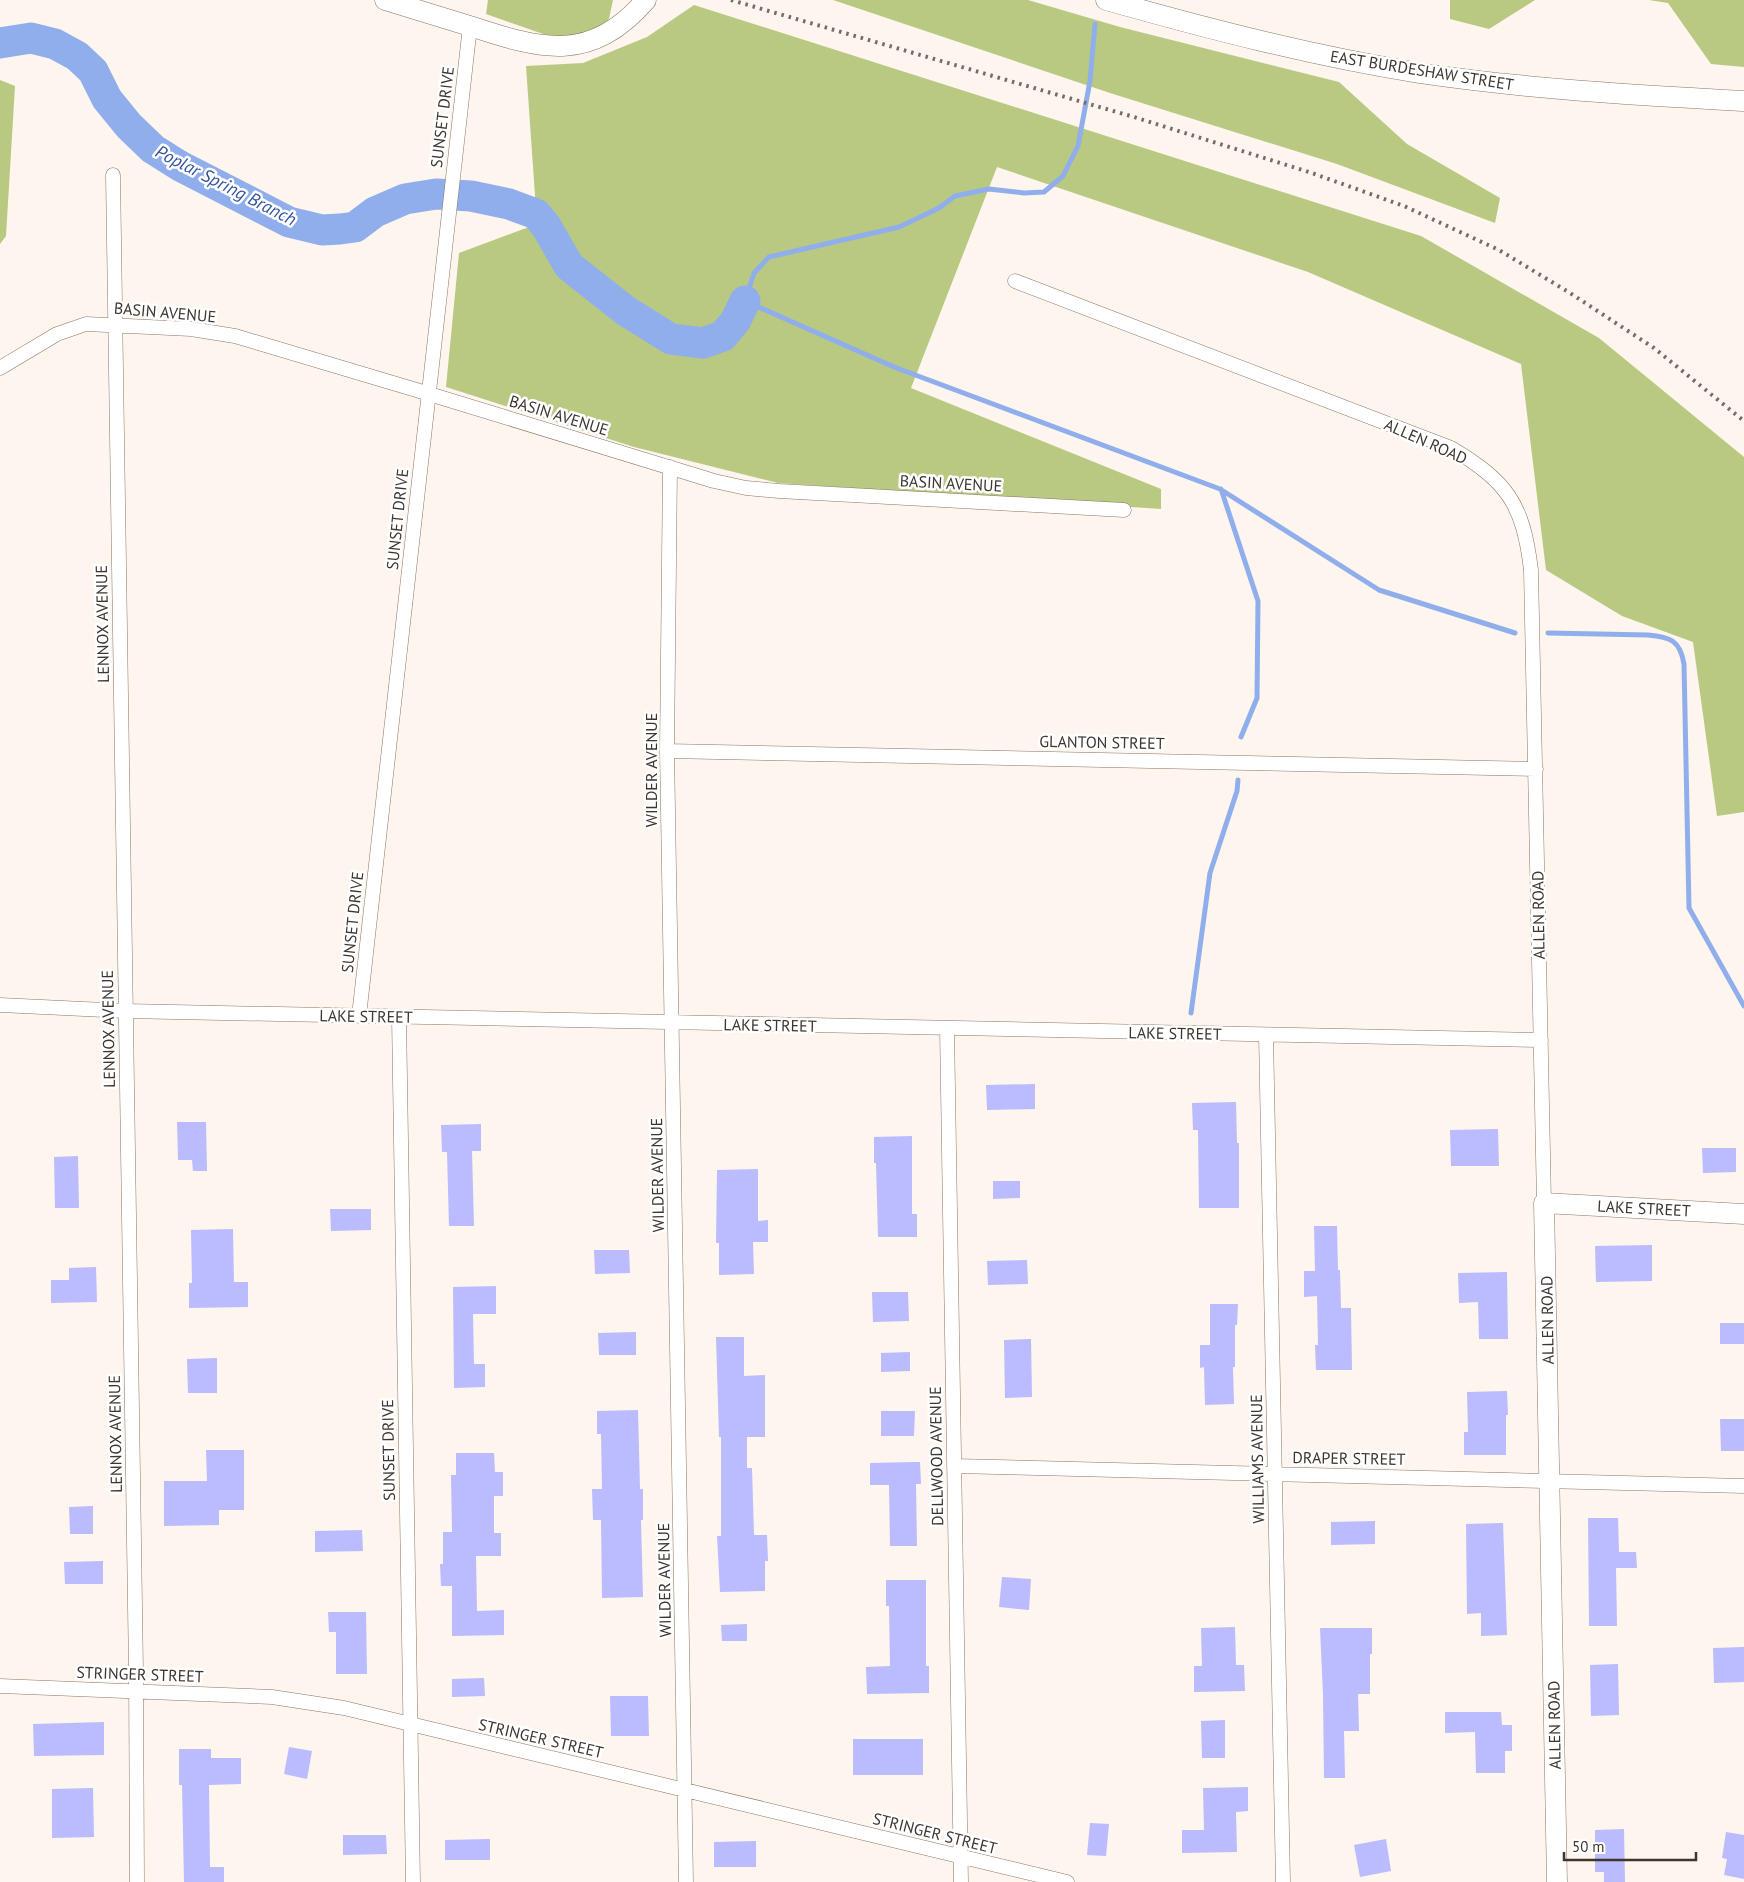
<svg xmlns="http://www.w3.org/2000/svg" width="1744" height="1882" font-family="'PT Sans',sans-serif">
	<rect width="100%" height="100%" fill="#fdf5ee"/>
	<path fill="#b9c982" d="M488,0H613L608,23L574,38L546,35L486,14Z
		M833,0H1028L1120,27L1339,82L1407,144L1500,198L1495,223L1337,164L1110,93Z
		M1450,0H1535L1489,29L1450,19Z
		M1649,0H1744V67L1711,64L1668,3Z
		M694,5L1421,236L1599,338L1744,457V812L1717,816L1693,642L1622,616L1546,570L1521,364L1308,272L997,167L911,388L1161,489V509L778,483L634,447L446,387L459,253L537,224L526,66L583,63L647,37Z
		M0,80L15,86L6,236L0,244Z"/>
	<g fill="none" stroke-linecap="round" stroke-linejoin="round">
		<path stroke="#90aeec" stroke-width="5" d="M1095,24L1090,81L1078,146L1063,176L1044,192L1024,193L989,189L955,196L939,208L899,227L769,257L754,273L745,301L894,367L1220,489L1379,590L1515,633
			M1221,489L1258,601L1257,698L1241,737
			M1548,633L1648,635C1670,637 1680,640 1684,664L1689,908L1744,1006
			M1191,1013L1210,873L1237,791L1238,780"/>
		<path stroke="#90aeec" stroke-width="31" d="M0,43L31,38L55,44L77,56L93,71L107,99L129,126L153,149L180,166L289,222L322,230L340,229L355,227L375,212L405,199L436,194L471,196L509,204L536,214L546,226L569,266L626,311L671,339L703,343L723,336L736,320L745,301"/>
	</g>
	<path fill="#bbf" d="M1035,1084V1109L987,1110L986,1085Z
		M1236,1102L1237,1143H1239V1208H1199L1198,1130H1193L1192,1103Z
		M177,1122H206L207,1171H193L192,1160H178Z
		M481,1124V1151H472L474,1226H449L447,1152H442L441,1125Z
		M1498,1129L1499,1166H1451L1450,1130Z
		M912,1136V1214H917V1237H878L876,1163H874V1137Z
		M1702,1148H1736V1172L1703,1173Z
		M78,1156L79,1208H55L54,1157Z
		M758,1169V1221L768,1220V1242H753L754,1274L719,1275V1243H716L717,1170Z
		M993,1181H1020V1198L993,1199Z
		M330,1209H371V1230L331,1231Z
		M1314,1226H1337L1338,1270H1340L1341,1308H1351L1352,1370H1316L1315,1345H1318L1317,1296L1304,1297V1271H1315Z
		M233,1229L234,1282H248V1307L189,1308V1283H192L191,1230Z
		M1652,1245V1281L1596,1282L1595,1246Z
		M594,1250H629L630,1273L595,1274Z
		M1027,1260L1028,1284L988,1285L987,1261Z
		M96,1267L97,1302L51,1303V1280H69V1268Z
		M1507,1272L1508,1339H1479L1478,1302L1459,1303L1458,1273Z
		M496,1286V1314H473L474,1364H485V1387L454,1388L453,1287Z
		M872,1292H908L909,1321L873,1322Z
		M1210,1304H1238L1237,1325H1235V1367H1233L1234,1404L1205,1405L1204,1367L1200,1368V1345H1210Z
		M1720,1323H1744V1344H1720Z
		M636,1332V1355H599L598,1333Z
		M716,1337H744V1376L765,1375V1437H747V1468H752L754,1535H767L768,1561H765V1591L720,1592L717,1536H721V1437H719Z
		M1031,1339L1032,1397L1005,1398L1004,1340Z
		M910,1352V1371L881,1372V1353Z
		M217,1358V1393H188L187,1359Z
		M1507,1391L1508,1415H1506V1455H1464V1432H1468L1467,1392Z
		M638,1410L640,1489H643V1520H641L643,1597L602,1598L601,1520H593L592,1489H602L601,1434H597V1411Z
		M881,1411H915L914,1436H881Z
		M1720,1419H1744V1451H1721Z
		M206,1450H244V1510H219V1525L164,1526V1481H207Z
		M456,1453H494L495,1472H503V1496H494V1533H501V1556H476L477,1611L504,1610V1635L452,1636V1586H441L440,1564H443V1532H452L451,1475H456Z
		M914,1462H920L921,1484H916L917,1546H890L889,1485H870V1463Z
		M93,1506V1534H70L69,1507Z
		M1588,1518H1618L1619,1552H1636L1637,1568H1616L1617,1626H1589Z
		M1375,1521V1544L1331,1545V1522Z
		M1503,1523L1507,1635L1481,1636V1613L1467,1614L1466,1524Z
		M362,1530L363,1551L315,1552V1531Z
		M103,1561V1584H65L64,1562Z
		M1002,1577L1031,1579L1029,1610L999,1607Z
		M886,1580H926V1666H929V1693L867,1694L866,1667L890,1666L889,1606H886Z
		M328,1612H366L367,1674H336V1632H329Z
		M747,1624V1641H722L721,1625Z
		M1235,1627L1236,1665H1244L1245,1691L1194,1692V1666H1202L1201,1628Z
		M1320,1628H1372V1654H1370V1694H1358L1359,1731H1344L1345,1778H1324L1323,1695Z
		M1744,1647V1682L1714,1683L1713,1648Z
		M1618,1664L1619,1715L1591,1716L1590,1665Z
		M484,1678L485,1696L452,1697V1679Z
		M610,1696H648L649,1736H611Z
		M1445,1712H1501L1502,1725H1512V1751H1505V1773H1476L1475,1732L1445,1733Z
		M1225,1720V1758H1202L1201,1721Z
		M104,1722V1755L34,1756L33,1724Z
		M853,1739H923V1775H853Z
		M289,1747L312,1751L307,1779L284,1774Z
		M179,1749H211V1758H241V1784L209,1785L210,1867H224V1882H184L182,1785H179Z
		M1248,1787V1811L1236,1812L1237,1852L1182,1853V1830H1204L1203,1788Z
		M93,1788L94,1837L52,1838V1789Z
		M1090,1823L1109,1824L1106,1856L1087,1855Z
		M1624,1829L1625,1882H1604V1872H1595V1830Z
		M1726,1832L1744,1835V1879L1724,1875L1727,1859L1722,1858Z
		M343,1835H386L387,1854L343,1855Z
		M490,1839V1860H445V1840Z
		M1386,1839L1391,1871L1360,1877L1354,1845Z
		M756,1841V1867H714V1842Z"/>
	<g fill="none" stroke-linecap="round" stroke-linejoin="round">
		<g stroke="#897667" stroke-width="15">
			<path id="street" d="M113,175L136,1671L137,1882
				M1015,281L1451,448C1508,482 1523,504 1531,570L1544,1203
				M0,368L57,334L86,324L191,329L235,336L413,389L714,481L746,488L779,491L1124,510
				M670,467L667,751L686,1882
				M667,751L1536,769
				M0,1005L126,1011L1541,1040
				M359,1016L470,26
				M399,1017L413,1882
				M947,1028L961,1882
				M1266,1035L1283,1882
				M954,1466L1744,1486
				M0,1686L272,1697L344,1708L1067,1882"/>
		</g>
		<g stroke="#897667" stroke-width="21">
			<path id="secondary" d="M385,0C414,9 444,18 473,27C543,50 591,63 646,0
				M1106,0C1209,29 1313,56 1419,73C1527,89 1636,95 1744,101
				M1557,1882L1544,1203L1744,1214"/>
		</g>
		<use href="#street" stroke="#fff" stroke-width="14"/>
		<use href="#secondary" stroke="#fff" stroke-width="20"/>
		<path stroke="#756c66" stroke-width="4" stroke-dasharray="2.5 5" stroke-linecap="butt" d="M731,0L1134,117L1309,172L1404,206L1499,250L1570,293L1654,348L1744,421"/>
	</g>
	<g text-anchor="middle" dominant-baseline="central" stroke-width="5" stroke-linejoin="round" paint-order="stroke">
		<g font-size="16" fill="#3e352f" stroke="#fff">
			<text transform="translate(1422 70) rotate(9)">EAST BURDESHAW STREET</text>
			<text transform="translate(442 117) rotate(-83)">SUNSET DRIVE</text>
			<text transform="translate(165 312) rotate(5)">BASIN AVENUE</text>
			<text transform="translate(559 415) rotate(17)">BASIN AVENUE</text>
			<text transform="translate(1426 441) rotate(24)">ALLEN ROAD</text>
			<text transform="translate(951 483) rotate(3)">BASIN AVENUE</text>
			<text transform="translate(397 519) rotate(-84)">SUNSET DRIVE</text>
			<text transform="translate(102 624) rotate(-91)">LENNOX AVENUE</text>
			<text transform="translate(1102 742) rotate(1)">GLANTON STREET</text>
			<text transform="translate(651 770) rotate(-90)">WILDER AVENUE</text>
			<text transform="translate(1538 915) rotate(-91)">ALLEN ROAD</text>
			<text transform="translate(352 922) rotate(-84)">SUNSET DRIVE</text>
			<text transform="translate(366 1016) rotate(1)">LAKE STREET</text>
			<text transform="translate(770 1025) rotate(1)">LAKE STREET</text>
			<text transform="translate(108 1029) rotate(-91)">LENNOX AVENUE</text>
			<text transform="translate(1175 1033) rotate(1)">LAKE STREET</text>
			<text transform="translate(657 1175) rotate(-91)">WILDER AVENUE</text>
			<text transform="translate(1644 1208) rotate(3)">LAKE STREET</text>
			<text transform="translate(1547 1320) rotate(-91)">ALLEN ROAD</text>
			<text transform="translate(115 1434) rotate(-91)">LENNOX AVENUE</text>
			<text transform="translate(388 1450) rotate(-91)">SUNSET DRIVE</text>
			<text transform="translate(936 1456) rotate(-91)">DELLWOOD AVENUE</text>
			<text transform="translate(1349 1458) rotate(1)">DRAPER STREET</text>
			<text transform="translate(1257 1459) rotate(-91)">WILLIAMS AVENUE</text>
			<text transform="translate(664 1580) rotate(-91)">WILDER AVENUE</text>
			<text transform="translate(140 1674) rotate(2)">STRINGER STREET</text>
			<text transform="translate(1554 1725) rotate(-91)">ALLEN ROAD</text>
			<text transform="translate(541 1738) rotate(13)">STRINGER STREET</text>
			<text transform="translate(935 1833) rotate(14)">STRINGER STREET</text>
		</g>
		<g font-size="18" font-style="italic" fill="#31539b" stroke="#fff">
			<text transform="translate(226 185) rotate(27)">Poplar Spring Branch</text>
		</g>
	</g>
	<path d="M1564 1852v8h132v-8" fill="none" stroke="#3e352f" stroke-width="2.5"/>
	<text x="1572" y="1852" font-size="15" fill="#3e352f" stroke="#ffffff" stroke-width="4" paint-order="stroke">50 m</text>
</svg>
